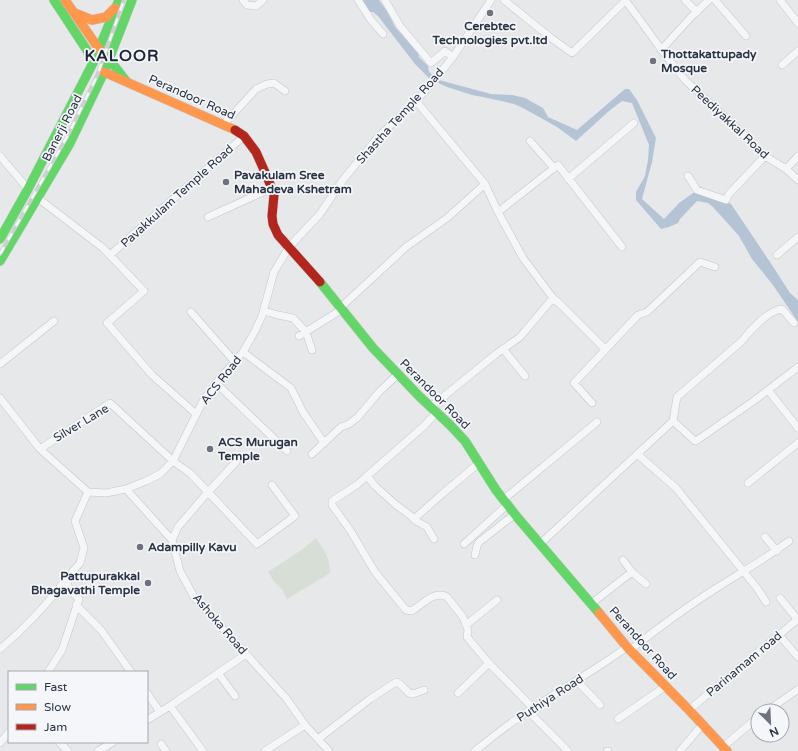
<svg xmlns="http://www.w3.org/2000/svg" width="798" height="751" font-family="'Varela Round',sans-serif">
	<rect width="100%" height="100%" fill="#e6e8ea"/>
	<path fill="#d6ded6" d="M316,538C323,549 331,559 330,573L287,599L282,589L275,583L268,572L303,549Z"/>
	<path fill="#b4c4d5" d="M361,0H379L388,13L395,27L418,53L419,57L428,66L429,72L439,80L491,94L512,95L525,98L543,108L548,117L577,130L625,89H629L637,100L656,138L652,162L642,199L664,219L679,203L696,191L731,204L770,262L790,293L798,300V322L773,285L752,259L739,236L713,207L708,203L697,201L680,219L678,223L669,227L661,229L636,200V192L645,176L648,160L649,145L632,103L622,101L609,111L576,141L557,127L523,108L514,104L483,97L472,95L447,87L430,79L415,64L378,16L373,12H369Z"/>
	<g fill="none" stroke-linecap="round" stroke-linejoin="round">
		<g stroke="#c4c6c8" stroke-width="8">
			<path id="street" d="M243,0L247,5L256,6L263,0
				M358,0L371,20L383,34
				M385,0L400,26L431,63L445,51L453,57
				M504,0L551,38L572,53L625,1
				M625,0L640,20L666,56L686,81L739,130L755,147L765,156L786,169L798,180
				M685,0L697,12
				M715,0L746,36
				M780,0L798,23
				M661,50L692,16L709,0
				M782,65L798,51
				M416,101L485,184L498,212L523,258L553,298L561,305L605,349
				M224,124L256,89L267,84L274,83L285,91
				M530,141L554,168
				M0,156L28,189
				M786,169L798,156
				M688,176L697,190L726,200L729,194L765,156
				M568,179L634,123
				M38,197L43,202L103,248L144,291L107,323L152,375L196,414
				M498,212L558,165L622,247
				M208,217L272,188
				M110,255L244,136
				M777,255L798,237
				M340,308L406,247L447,218L485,184
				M264,311L278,315L293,318L306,332L312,350
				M191,312L235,362
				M299,336L341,310
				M503,349L525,376
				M243,352L291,388L303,412L324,443
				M0,364L54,321
				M216,383L287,451
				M768,390L798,428
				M0,398L40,449L88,492L106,493L126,489L172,540L180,571L194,597L286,698L305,725L329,751
				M592,403L574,383L638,315L647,312L700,262L715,267
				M432,406L496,354L520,337L553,298
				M437,412L424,426L367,476L358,484L332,501V505L350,530L375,572L406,610L412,611C422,604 435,590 447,597L463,617L468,630L467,637L487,661L533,708
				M673,421L695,441H696L755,400L798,367
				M40,449L110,403L173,461L191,474L208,492L178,527L172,540
				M312,454L341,427L349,424L358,417L379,392L398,374
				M637,454L676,488L757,588L766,602
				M236,462L208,492L257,544L295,516L272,485
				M367,476L375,486L395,504L411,516L416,521L427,527L434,539
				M748,483L798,443
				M126,489L146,481L160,474L173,461L203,401L216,383L243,352L255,331L262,316L274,272L289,247L320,214L342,181L379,136L416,101L432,83L453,57L491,0
				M504,499L597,422
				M414,519L441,495L479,463
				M765,537L777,551
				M464,544L508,504
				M540,544L673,421L677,397L742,341C750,330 769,310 782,309L794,323
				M475,555L477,546L479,542L515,514
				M623,560L632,572L646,584
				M780,598L798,620
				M592,603L632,572
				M76,605L101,630L131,672
				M466,625L497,600
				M779,635L798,657
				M0,649C25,628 47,605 66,579
				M630,650C657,629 685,608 715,589C740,573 765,559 789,541
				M48,672L62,650L79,599L69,589L66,579L80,563L84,548L75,521L88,492
				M218,673L235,696
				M577,681L600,705
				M147,693L160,712
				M458,693L489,663
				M170,706L203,751
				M689,710L798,619
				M528,711L568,751
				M767,711L797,690
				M618,719L666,686
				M147,720L170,706L246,654
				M318,739L370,699L393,684L397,682L400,684L409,693L413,694L424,690
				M59,742L68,751
				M0,743L9,732
				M161,744L166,751
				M723,747L758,717
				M98,751L113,742
				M265,751L305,725
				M475,751C491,738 507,725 524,714C558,691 594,671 627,647
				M607,751H608
				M680,751L702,725"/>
		</g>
		<g stroke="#c4c6c8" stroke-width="10">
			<path id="fast" d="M54,0L94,61
				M109,59L126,81
				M0,239L28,189L94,61L119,0
				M0,261L69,145L104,72L132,0
				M320,282L373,348L420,397L450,425L465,441L496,490L517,517L599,613"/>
		</g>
		<g stroke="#c4c6c8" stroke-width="10">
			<path id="slow" d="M65,0L99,49
				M75,13L92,20L106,17L115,8
				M104,72L235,130
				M599,613L627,647L689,710L727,751"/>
		</g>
		<g stroke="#c4c6c8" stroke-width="10">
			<path id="jam" d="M235,130L244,136L256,152L268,179L274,195L272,216L273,224L278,235L320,282"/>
		</g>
		<use href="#street" stroke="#f5f6f7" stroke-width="7"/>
		<use href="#fast" stroke="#63d668" stroke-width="9"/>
		<use href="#slow" stroke="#ff974d" stroke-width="9"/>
		<use href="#jam" stroke="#b3261e" stroke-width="9"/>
		<g stroke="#cecfd2" stroke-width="4">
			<path id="rail" d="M0,254L68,135L97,76L124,0"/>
		</g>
		<use href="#rail" stroke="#f4f6f9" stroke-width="2.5" stroke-dasharray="8" stroke-linecap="butt"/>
	</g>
	<g fill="#6c737f" stroke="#f4f6f9" stroke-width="1.5">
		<circle cx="490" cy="13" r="4"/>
		<circle cx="653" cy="61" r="4"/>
		<circle cx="226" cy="182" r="4"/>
		<circle cx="210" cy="449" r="4"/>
		<circle cx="140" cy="547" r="4"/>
		<circle cx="148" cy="583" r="4"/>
	</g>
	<g text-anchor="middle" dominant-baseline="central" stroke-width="3.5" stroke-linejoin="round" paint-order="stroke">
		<g font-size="12" font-weight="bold" fill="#2b3445" stroke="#f4f6f9" text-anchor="start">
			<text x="490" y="26" text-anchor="middle">Cerebtec<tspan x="490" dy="14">Technologies pvt.ltd</tspan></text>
			<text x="661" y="54">Thottakattupady<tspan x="661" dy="14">Mosque</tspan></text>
			<text x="234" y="175">Pavakulam Sree<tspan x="234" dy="14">Mahadeva Kshetram</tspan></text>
			<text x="218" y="442">ACS Murugan<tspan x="218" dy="14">Temple</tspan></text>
			<text x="148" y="547">Adampilly Kavu</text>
			<text x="140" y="576" text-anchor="end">Pattupurakkal<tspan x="140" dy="14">Bhagavathi Temple</tspan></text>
		</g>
		<g font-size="12" fill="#2b3445" stroke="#f4f6f9">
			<text transform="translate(192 97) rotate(24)">Perandoor Road</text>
			<text transform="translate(400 116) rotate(-48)">Shastha Temple Road</text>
			<text transform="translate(730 122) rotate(43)">Peediyakkal Road</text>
			<text transform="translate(62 128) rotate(-63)">Banerji Road</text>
			<text transform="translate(177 196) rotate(-42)">Pavakkulam Temple Road</text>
			<text transform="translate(221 380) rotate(-52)">ACS Road</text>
			<text transform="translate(435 394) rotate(45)">Perandoor Road</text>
			<text transform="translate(81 423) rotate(-31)">Silver Lane</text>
			<text transform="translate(220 624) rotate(49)">Ashoka Road</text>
			<text transform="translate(643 643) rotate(48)">Perandoor Road</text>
			<text transform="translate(744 664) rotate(-40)">Parinamam road</text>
			<text transform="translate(550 698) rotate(-33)">Puthiya Road</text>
		</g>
		<g font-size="16" font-weight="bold" letter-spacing="1" fill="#1d2536" stroke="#f4f6f9">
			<text x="122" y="56">KALOOR</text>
		</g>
	</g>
	<rect x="8" y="671" width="140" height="72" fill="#f4f6f9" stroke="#a4a8b1"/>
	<rect x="16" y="684" width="20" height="6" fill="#63d668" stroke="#a4a8b1"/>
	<text x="44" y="691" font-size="12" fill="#2b3445">Fast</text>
	<rect x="16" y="704" width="20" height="6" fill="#ff974d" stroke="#a4a8b1"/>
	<text x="44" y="711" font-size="12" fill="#2b3445">Slow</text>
	<rect x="16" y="724" width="20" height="6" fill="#b3261e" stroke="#a4a8b1"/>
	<text x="44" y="731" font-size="12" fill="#2b3445">Jam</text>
	<g transform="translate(770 723) rotate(156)"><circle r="19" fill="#f4f6f9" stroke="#a4a8b1"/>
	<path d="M0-3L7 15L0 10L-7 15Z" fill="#6c737f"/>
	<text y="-6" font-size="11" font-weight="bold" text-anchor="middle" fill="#2b3445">N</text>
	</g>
</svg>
